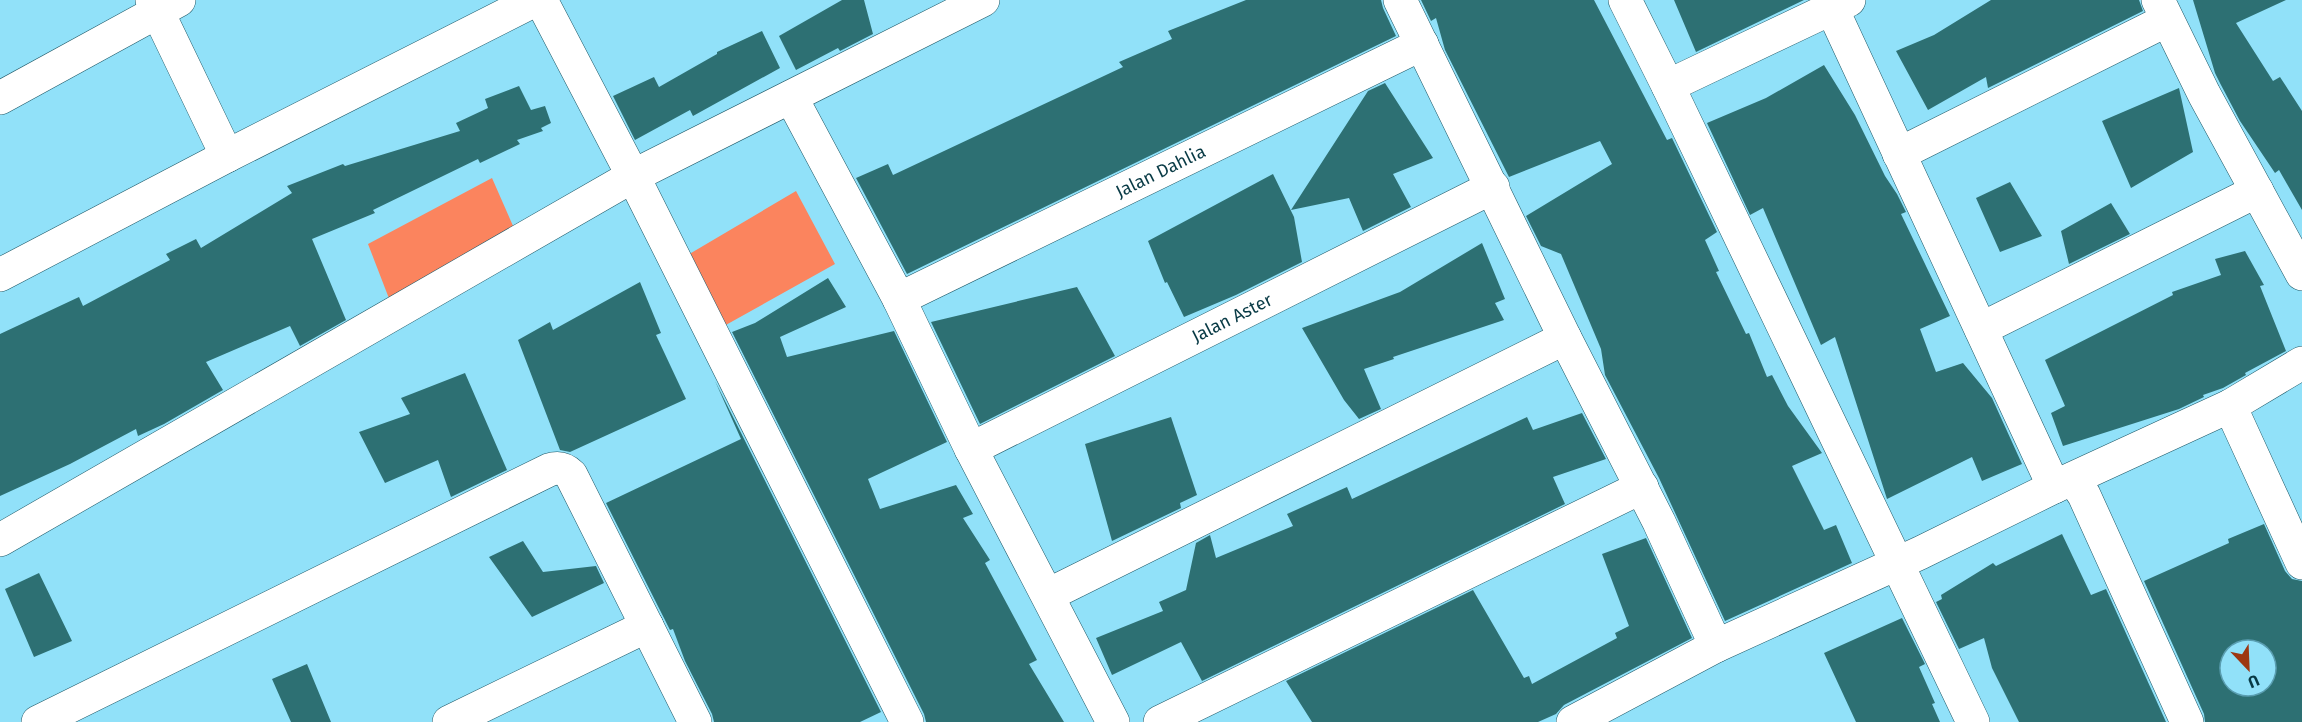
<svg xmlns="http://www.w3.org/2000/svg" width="2302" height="722" font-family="'Fira Sans',sans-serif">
	<rect width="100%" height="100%" fill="#91e1f9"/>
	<path fill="#fb845e" d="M492,178L524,251L395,314L368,244Z
		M796,191L835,264L724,326L686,256Z"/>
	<path fill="#2d7073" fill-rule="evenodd" d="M842,0H864L873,34L840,51L838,48L796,70L779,36Z
		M1246,0H1381L1383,8L1396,36L907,274L856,178L888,164L893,175L1123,67L1119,62L1172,39L1168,31Z
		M1421,0H1594L1667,140L1672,138L1717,232L1705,240L1719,271L1716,272L1746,334L1749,333L1767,377L1772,375L1788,406L1822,453L1792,466L1824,530L1836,525L1852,563L1725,621L1659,478L1605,375L1601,349L1561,254L1541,246L1526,216L1612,164L1600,141L1509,177L1445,50L1436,18L1431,21Z
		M1674,0H1804L1696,52Z
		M1991,0H2139L2143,11L1988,88L1986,77L1928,110L1896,51L1934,35Z
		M2193,0H2286L2236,23L2273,81L2280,77L2302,111V210L2279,170L2275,173L2240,121L2221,85L2215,73Z
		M762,31L780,68L693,116L690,110L635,140L613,96L654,77L659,87L717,54V52Z
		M1824,65L1855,115L1885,176L1897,194L1906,212L1901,214L1950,316L1920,329L1936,372L1963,363L1992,398L2022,464L1982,481L1972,457L1887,499L1835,337L1821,345L1763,208L1750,215L1707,123L1766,98Z
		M1385,83L1433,158L1393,174L1411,207L1363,231L1349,198L1291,210L1368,91Z
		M519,86L531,110L545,106L551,123L541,128L543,131L517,140L520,144L480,163L478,159L373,210L375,213L312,239L346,320L300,346L290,326L206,362L223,390L164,424L138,436L136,429L70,464L0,496V334L79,297L83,306L170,260L166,254L196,239L201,248L292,193L287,186L343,164L345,166L460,131L456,123L488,108L485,99Z
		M2179,88L2193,152L2131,188L2102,121Z
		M1273,174L1294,217L1302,262L1236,295L1184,317L1167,282L1165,283L1148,241Z
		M2010,182L2042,236L2000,252L1976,198Z
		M2111,203L2130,234L2069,264L2061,231Z
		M1482,243L1505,299L1495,303L1504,320L1393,357L1394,359L1364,369L1381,409L1359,419L1344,400L1302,328L1400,292Z
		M2245,251L2264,285L2260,286L2286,351L2245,373L2246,375L2223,388L2203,395L2204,397L2179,409L2063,446L2051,413L2065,406L2045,360L2173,295L2172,292L2221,275L2215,259Z
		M828,278L846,307L780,337L787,357L894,331L947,442L868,479L880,509L956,485L973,514L963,518L990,560L985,563L1037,660L1029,664L1064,722H926L924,714L732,332L755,323Z
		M640,282L661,333L656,335L686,399L570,452L560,450L518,340L550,322L553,330Z
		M1077,287L1115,356L980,424L931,322Z
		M465,373L507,470L451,497L438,460L385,483L359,432L410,414L401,398Z
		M715,381L881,712L860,722H714L712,714L685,661L673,629L670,630L606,503L741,439Z
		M1582,413L1606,459L1553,477L1565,504L1202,681L1181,642L1112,675L1096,638L1163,611L1159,602L1186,590L1196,543L1210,535L1216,558L1293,526L1287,514L1347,487L1352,499L1527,417L1533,430Z
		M1171,417L1197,495L1180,503L1181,508L1112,541L1085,444Z
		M2264,524L2285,571L2292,579L2302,581V722H2205L2204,714L2144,581L2229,543L2228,539ZM2230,650H2266V686H2230Z
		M2062,534L2091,595L2106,589L2166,722H2019L1992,668L1984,638L1959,649L1936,602L1942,599L1941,595L1993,563L1996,566Z
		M1646,538L1692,638L1564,705L1556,714L1538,722H1312L1286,681L1473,590L1524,678L1529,676L1532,684L1617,638L1615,633L1629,626L1602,554Z
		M523,541L543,572L596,566L604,583L532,617L489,557Z
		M39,573L72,641L34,657L5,589Z
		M1902,618L1925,664L1919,667L1935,703L1932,704L1940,722H1856L1824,653Z
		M307,664L331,722H291L272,679Z"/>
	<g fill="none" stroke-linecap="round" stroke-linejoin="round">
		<g stroke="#1e5867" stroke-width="34">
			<g id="minor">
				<path d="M152,0L227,156"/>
				<path d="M541,0L633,176L907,722"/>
				<path d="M1400,0L1565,338L1659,522L1716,646"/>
				<path d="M1625,0L1668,86L1973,722"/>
				<path d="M1828,0L2054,487"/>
				<path d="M2158,0L2204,94L2302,274"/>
				<path d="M1668,86L1849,0"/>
				<path d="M791,97L899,299L971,449L1113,722"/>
				<path d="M0,98L179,0"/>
				<path d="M1899,154L2167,20"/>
				<path d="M0,275L227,156L535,0"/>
				<path id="s1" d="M899,299L1422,44"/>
				<path d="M1981,329L2257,191"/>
				<path d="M2230,406L2302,563"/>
				<path id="s2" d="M971,449L1493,187"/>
				<path d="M2073,479L2084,495L2187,722"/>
				<path d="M0,540L633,176L983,0"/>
				<path d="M1048,595L1565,338"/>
				<path d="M38,722L549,470C558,467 564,468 571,475L695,722"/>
				<path d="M449,722L647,626"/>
				<path d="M1160,722L1642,487"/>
				<path d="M1573,722L1716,646L1920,553L2054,487L2230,406L2302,363"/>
			</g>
		</g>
		<use href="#minor" stroke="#fff" stroke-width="33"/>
	</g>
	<g text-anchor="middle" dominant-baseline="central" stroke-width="6" stroke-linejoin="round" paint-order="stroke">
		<g font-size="18" fill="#083a45" stroke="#91e1f9">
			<text stroke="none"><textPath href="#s1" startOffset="291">Jalan Dahlia</textPath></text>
			<text stroke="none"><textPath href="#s2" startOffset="292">Jalan Aster</textPath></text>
		</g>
	</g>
	<g transform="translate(2248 668) rotate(157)"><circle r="28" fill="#91e1f9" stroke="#5a9eb1" stroke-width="1.5"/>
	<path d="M0-4.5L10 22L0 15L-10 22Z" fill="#9d3711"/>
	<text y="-9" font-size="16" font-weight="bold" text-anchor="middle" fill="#083a45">U</text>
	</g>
</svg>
